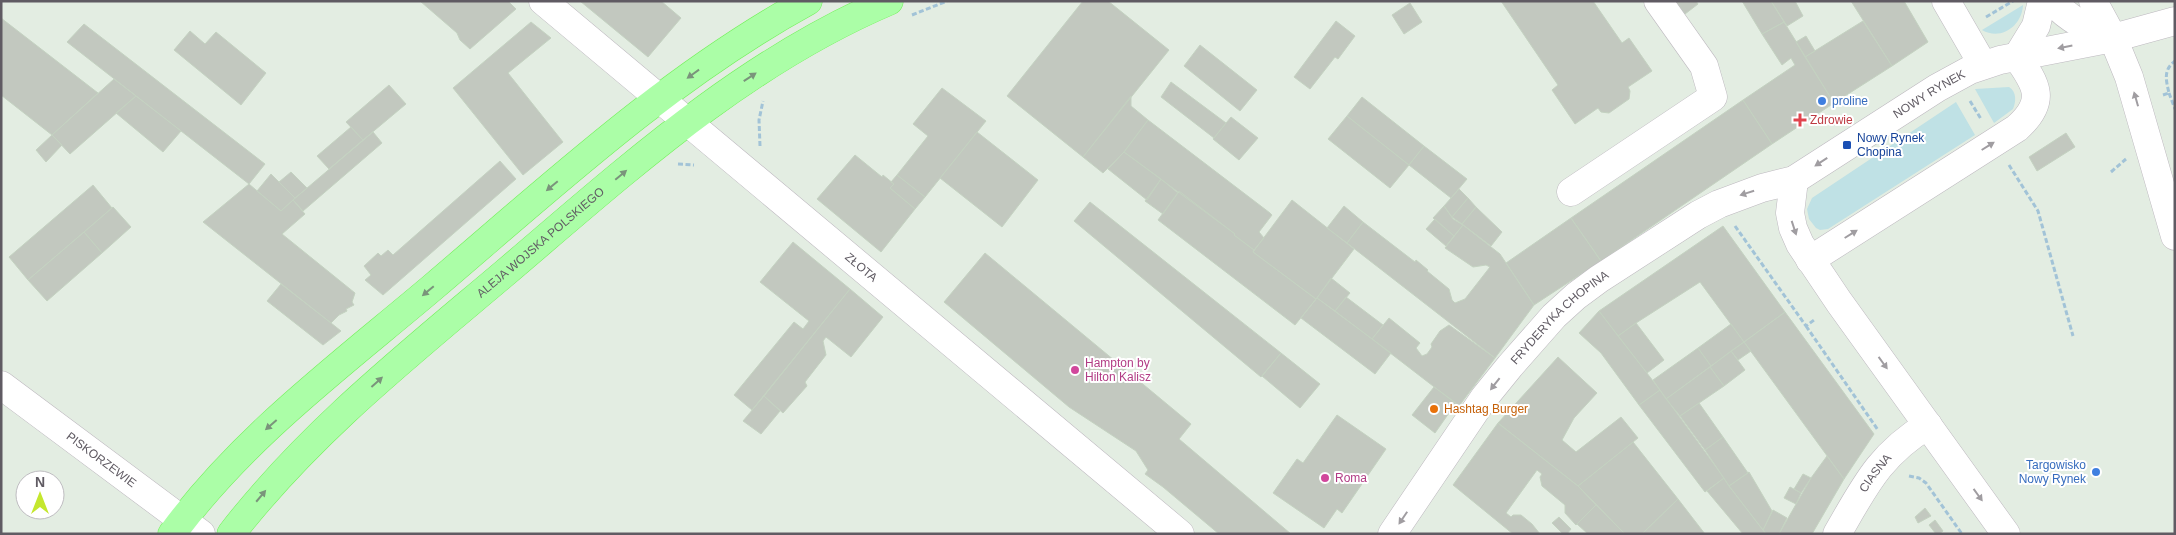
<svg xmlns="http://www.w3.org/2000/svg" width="2176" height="535" font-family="Helvetica,sans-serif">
	<rect width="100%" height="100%" fill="#e3ede2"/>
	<path fill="#bfe1e5" d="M2023,5C2022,26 2001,41 1982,30Z
		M2009,87C2017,92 2016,102 2013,109L1994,123L1975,89Z
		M1956,102L1975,135L1828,229L1820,230L1816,228L1809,219L1807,209L1812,198Z"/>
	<path fill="#c2c8bf" stroke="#c4d2c1" d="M420,1H508L516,9L470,49L460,40L457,33Z
		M580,1H661L681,18L648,57Z
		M1083,1H1108L1169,50L1083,157L1007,96Z
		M1501,1H1593L1622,43L1629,38L1652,71L1628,87L1630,91L1629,99L1609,113L1601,112L1598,108L1575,124L1552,90L1558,85Z
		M1671,1H1696L1698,4L1685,14L1676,2L1673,3Z
		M1742,1H1771L1784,22L1762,34Z
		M1771,1H1795L1803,16L1787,26Z
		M1851,1H1904L1928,42L1892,66Z
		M1410,3L1422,22L1404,34L1392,15Z
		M1,18L98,93L52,135L1,95Z
		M1336,21L1355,36L1338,59L1335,57L1310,89L1294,77Z
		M1863,21L1892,66L1834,103L1805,57Z
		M531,22L551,38L508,73L563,142L523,175L453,88Z
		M1784,22L1834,103L1772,144L1743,100L1795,65L1791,58L1782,65L1762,34Z
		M84,24L265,164L249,184L67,42Z
		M190,31L205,44L216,32L266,73L241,105L174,50Z
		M1806,36L1815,51L1805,57L1796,42Z
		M1200,45L1257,90L1240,111L1184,66Z
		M114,79L136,96L70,154L52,135Z
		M1171,82L1226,123L1214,138L1161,97Z
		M389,85L406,104L363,140L346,122Z
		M942,88L986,121L925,197L897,175L928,136L913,124Z
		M136,96L181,131L163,152L116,113Z
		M1131,96V106L1148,120L1124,152L1103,173L1083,157Z
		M1362,97L1424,146L1409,165L1347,116Z
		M1743,100L1772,144L1601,261L1571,218Z
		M1347,116L1409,165L1390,188L1328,139Z
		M1231,117L1258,138L1239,160L1213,139Z
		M1148,120L1270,213L1272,215L1259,232L1264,238L1254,250L1234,235L1235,234L1124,152Z
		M351,127L363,140L329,169L317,156Z
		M373,132L382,143L303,211L293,200Z
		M977,132L1038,180L1002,227L940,178Z
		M2066,133L2075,147L2037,171L2029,157Z
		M52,135L62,145L46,162L36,150Z
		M1424,146L1467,179L1451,198L1409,165Z
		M1124,152L1161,179L1147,200L1108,169Z
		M855,155L882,177L883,175L894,184L890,188L915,209L881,252L817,199Z
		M500,161L516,179L383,295L365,280L371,275L364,266L378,253L381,256L388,250L393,255Z
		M291,172L307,188L295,198L279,182Z
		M271,174L295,198L281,211L257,191Z
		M897,175L925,197L915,209L890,188L894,184L891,182Z
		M1161,179L1178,193L1163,214L1145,201Z
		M249,184L281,211L293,200L305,214L282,234L355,293L352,302L354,305L346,309L347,311L339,315L331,323L203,222Z
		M93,185L112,208L28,280L9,257Z
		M1459,189L1468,198L1452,217L1444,206Z
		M1179,191L1235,234L1234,235L1254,250L1253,252L1316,299L1295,325L1158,220Z
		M1468,198L1476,207L1462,224L1452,217Z
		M1292,200L1354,249L1316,299L1253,252Z
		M1090,202L1281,353L1261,377L1074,221Z
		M1344,206L1363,222L1347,243L1327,228Z
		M1444,206L1453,219L1463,225L1454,236L1433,218Z
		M113,207L131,227L102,253L84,232Z
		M1476,207L1502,232L1491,246L1462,224Z
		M1571,218L1601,261L1534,305L1506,263Z
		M1435,219L1454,236L1446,246L1426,229Z
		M1363,222L1415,262L1416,260L1428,270L1427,271L1449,289L1452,300L1455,303L1465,299L1490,267L1486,265L1473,267L1445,248L1463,225L1500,254L1534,305L1495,358L1347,243Z
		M1723,226L1785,312L1744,342L1700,282L1636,323L1618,336L1599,311Z
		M84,232L102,253L47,301L28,280Z
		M793,242L850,289L752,410L734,395L794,322L803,329L809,321L760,282Z
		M985,253L1191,424L1179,439L1291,534H1219L1163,487L1145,474L1148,470L1136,451L1069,407L944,302Z
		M1331,278L1350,293L1335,311L1317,298Z
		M281,284L331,323L341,331L323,345L267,301Z
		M850,289L883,317L851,357L826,337L823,341L826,355L805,382L807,386L783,413L764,396Z
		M1346,297L1383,325L1372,339L1335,311Z
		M1317,298L1391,353L1375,374L1301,318Z
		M1599,311L1660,390L1639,405L1601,353L1579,333Z
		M1785,312L1874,434L1844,479L1744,342Z
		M1389,318L1420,343L1416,348L1422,356L1427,354L1432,347L1431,344L1440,331L1449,325L1495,358L1459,406L1372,339Z
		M1636,323L1664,360L1647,373L1618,336Z
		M1731,324L1744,342L1711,366L1698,348Z
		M1744,342L1751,351L1738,360L1731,351Z
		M1698,348L1711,366L1666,399L1653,380Z
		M1731,351L1745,370L1724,386L1710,367Z
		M1281,353L1320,384L1300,408L1262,376Z
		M1558,357L1597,393L1574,418L1562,440L1576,452L1621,417L1638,438L1578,486L1498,423Z
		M1710,367L1724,386L1680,416L1666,399Z
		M1434,387L1456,403L1435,433L1412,415Z
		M1660,390L1724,478L1705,492L1639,405Z
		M764,396L780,411L761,434L743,421Z
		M1699,403L1723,437L1705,450L1680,416Z
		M1337,415L1386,449L1342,513L1337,509L1324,528L1273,493L1297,459L1303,463Z
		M1498,423L1578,486L1596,505L1576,525L1565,513V505L1542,486L1540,477L1542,474L1537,470L1506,513L1511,517L1513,515H1521L1532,524L1540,534H1513L1453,485Z
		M1723,437L1748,473L1729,486L1705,450Z
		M1633,442L1678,499L1642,534H1625L1578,486Z
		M1827,456L1844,479L1812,534H1779L1811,478Z
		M1749,472L1772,511L1763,530L1729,486Z
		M1803,474L1811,478L1801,493L1794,489Z
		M1724,478L1729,486L1766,534H1743L1707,491Z
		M1790,487L1801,493L1796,504L1784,498Z
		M1678,499L1705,534H1642Z
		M1596,505L1625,534H1588L1577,524Z
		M1925,508L1931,516L1918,523L1915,517Z
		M1773,510L1787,518L1779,534H1766L1763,530Z
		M1559,517L1571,529L1567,534H1563L1552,523Z
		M1935,520L1943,531L1939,534H1936L1929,525Z"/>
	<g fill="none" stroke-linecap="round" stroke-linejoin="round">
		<g stroke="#bdb8bf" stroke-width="29">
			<g id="minor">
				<path id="s1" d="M543,1L1180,534"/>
				<path d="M1946,1L1983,65"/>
				<path d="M2052,1C2069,20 2090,30 2113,38"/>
				<path d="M2093,1L2113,38L2129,77L2175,236"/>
				<path d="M2017,57L2036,26L2042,1"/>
				<path d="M1794,180L1790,213L1793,228L1800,244L1839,302L2006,534"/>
				<path d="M1571,192L1713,97L1704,66L1658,1"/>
				<path d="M1810,260L2017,128C2047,101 2037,85 2017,57"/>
				<path id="s2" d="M1,385L201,534"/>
				<path id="s3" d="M1392,534L1484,398L1510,366L1554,316L1576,296L1599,279L1698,215L1719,204L1762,188L1794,180L1937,88L1970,70L2000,60L2113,38L2175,21"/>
				<path id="s4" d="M1837,534C1865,486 1879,455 1928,425"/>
			</g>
		</g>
		<g stroke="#72f059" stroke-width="29">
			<g id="major">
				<path d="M172,534C243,437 342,364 433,287C553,185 669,77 808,1"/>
				<path id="s5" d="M231,534C309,433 409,354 506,272C626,170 743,63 889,1"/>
			</g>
		</g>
		<path stroke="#a2c3d7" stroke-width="3" stroke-dasharray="5 2.5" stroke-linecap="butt" d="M912,15L947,1
			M1986,17L2013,1
			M2169,93L2175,109
			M2163,95L2169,93C2166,80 2163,70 2175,61
			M1970,101L1981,119
			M760,146L759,120L763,101
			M678,164L694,165
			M2009,165L2038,211L2073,336
			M2111,172L2126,159
			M1735,226L1806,326L1814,320
			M1806,326L1878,430
			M1909,476L1919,478L1926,483L1962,534"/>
		<use href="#minor" stroke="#fff" stroke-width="28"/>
		<use href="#major" stroke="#abfea7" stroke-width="28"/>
	</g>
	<defs><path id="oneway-solid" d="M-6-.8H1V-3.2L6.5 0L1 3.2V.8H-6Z" transform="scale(1.25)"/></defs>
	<g fill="#a09da1">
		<use href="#oneway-solid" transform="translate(2065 47) rotate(169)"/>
		<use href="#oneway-solid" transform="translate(2136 99) rotate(-106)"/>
		<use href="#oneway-solid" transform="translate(1988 146) rotate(-32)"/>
		<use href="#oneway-solid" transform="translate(1821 162) rotate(147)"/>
		<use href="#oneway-solid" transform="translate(1747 193) rotate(162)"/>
		<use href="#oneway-solid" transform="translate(1794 228) rotate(72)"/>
		<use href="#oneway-solid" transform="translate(1851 234) rotate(-32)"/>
		<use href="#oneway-solid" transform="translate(1883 363) rotate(54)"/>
		<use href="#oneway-solid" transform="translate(1495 384) rotate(128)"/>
		<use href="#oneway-solid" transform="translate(1978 495) rotate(54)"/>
		<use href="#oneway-solid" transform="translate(1403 518) rotate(124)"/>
	</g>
	<g fill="#7a947b">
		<use href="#oneway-solid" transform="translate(693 74) rotate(144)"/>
		<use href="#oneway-solid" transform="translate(750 77) rotate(-33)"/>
		<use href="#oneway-solid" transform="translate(621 175) rotate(-40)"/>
		<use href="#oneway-solid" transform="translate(552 186) rotate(140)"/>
		<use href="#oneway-solid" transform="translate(428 291) rotate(140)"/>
		<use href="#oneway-solid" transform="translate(377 382) rotate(-42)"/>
		<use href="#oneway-solid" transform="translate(271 425) rotate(139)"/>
		<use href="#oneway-solid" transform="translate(261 496) rotate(-50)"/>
	</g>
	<g fill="#3f7fe0" stroke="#fff" stroke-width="2">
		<circle cx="1822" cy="101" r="5"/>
		<circle cx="2096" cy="472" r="5"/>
	</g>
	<path fill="#e0444e" stroke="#fff" stroke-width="2" d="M1797.5 112.5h5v5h5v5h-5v5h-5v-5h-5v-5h5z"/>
	<rect fill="#1a4fb4" stroke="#fff" stroke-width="2" x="1842" y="140" width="10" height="10" rx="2.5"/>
	<g fill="#d1479c" stroke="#fff" stroke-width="2">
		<circle cx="1075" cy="370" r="5"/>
		<circle cx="1325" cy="478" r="5"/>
	</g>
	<circle fill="#e8710a" stroke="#fff" stroke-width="2" cx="1434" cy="409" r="5"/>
	<g text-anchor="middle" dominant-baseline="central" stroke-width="4" stroke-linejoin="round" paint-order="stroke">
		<g font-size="12" fill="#605b63" stroke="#fff">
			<text stroke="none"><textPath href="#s3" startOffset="711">NOWY RYNEK</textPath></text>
			<text stroke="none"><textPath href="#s5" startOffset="426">ALEJA WOJSKA POLSKIEGO</textPath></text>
			<text stroke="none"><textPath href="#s1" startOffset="415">ZŁOTA</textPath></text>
			<text stroke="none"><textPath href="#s3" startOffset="275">FRYDERYKA CHOPINA</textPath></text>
			<text stroke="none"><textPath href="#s2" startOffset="125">PISKORZEWIE</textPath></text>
			<text stroke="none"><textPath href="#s4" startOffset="72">CIASNA</textPath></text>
		</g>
		<g font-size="12" fill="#366cbe" stroke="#fff" text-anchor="start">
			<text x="1832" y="101">proline</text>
			<text x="2086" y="465" text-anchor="end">Targowisko<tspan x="2086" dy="14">Nowy Rynek</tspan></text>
		</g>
		<g font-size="12" fill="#be3a42" stroke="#fff" text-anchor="start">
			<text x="1810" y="120">Zdrowie</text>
		</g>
		<g font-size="12" fill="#164399" stroke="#fff" text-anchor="start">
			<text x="1857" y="138">Nowy Rynek<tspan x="1857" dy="14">Chopina</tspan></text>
		</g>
		<g font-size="12" fill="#b23c85" stroke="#fff" text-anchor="start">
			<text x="1085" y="363">Hampton by<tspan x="1085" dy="14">Hilton Kalisz</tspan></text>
			<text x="1335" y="478">Roma</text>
		</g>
		<g font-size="12" fill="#c56008" stroke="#fff" text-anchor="start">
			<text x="1444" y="409">Hashtag Burger</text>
		</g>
	</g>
	<rect width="2176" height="535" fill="none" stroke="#605b63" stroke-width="5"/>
	<g transform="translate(40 495)"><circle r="24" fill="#ffffff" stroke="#bfbdc1"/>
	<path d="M0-4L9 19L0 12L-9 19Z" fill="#c4e72e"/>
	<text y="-8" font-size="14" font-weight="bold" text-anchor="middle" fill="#605b63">N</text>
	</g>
</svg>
